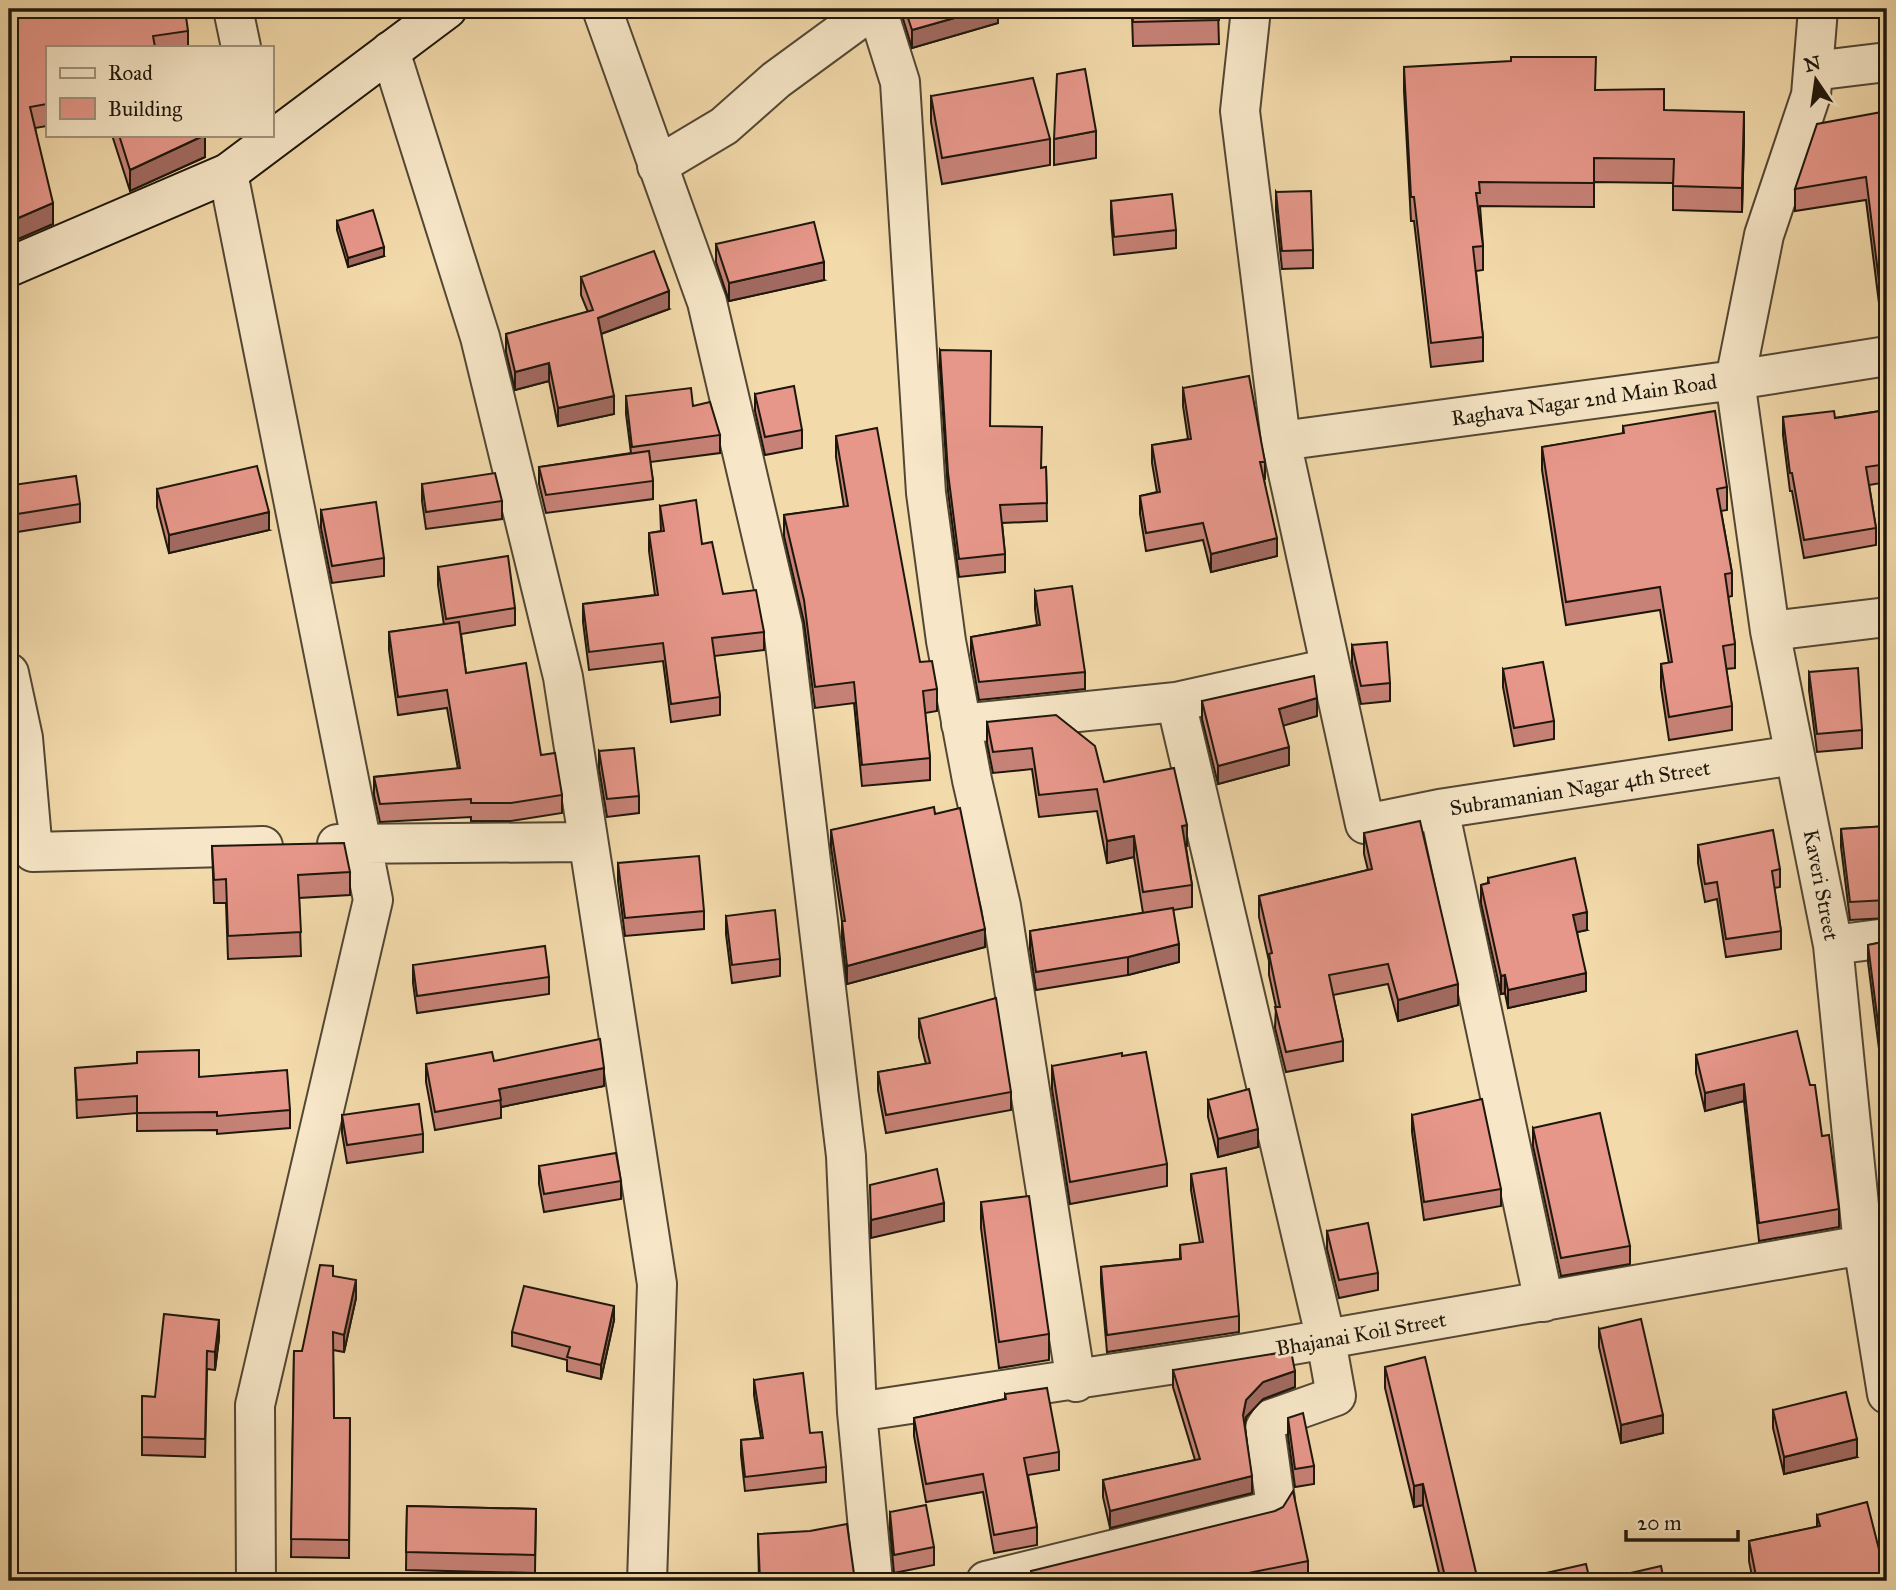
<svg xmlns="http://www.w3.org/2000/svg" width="1896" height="1590" font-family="'IM FELL Great Primer',serif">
	<rect width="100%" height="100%" fill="#f3daab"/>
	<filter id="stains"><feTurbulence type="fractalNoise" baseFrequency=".00286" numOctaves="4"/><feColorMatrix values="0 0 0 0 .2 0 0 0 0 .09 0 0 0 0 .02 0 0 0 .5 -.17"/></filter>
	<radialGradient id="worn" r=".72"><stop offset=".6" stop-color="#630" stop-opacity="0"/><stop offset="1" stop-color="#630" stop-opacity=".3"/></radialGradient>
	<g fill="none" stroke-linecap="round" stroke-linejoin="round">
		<g stroke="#524733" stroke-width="42">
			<path id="street" d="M233,9L241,47
				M602,9L707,302L783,627L846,1156L857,1412L873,1581
				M877,9L900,82L926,493L946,641L972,780L1001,906L1076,1382
				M1251,9L1240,111L1281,441L1365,824L1439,809L1795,755
				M1818,9L1811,95L1764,235L1735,380L1770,631L1833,945L1863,1245L1887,1394
				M390,51L480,337L563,677L657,1284L647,1581
				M1813,71L1887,62
				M657,166L724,126L776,80L873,9
				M228,173L373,900L255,1405L256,1581
				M1281,441L1735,380L1887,356
				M1770,631L1887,617
				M9,673L23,738L33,852L263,846
				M961,724L1176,702
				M1439,809L1544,1302
				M337,844L587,842
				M1833,945L1887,938
				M857,1412L1235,1355L1863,1245
				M986,1581L1269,1511L1275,1500L1265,1428L1271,1419L1336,1396L1326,1340L1176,702L1330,668"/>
		</g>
		<g stroke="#1d160b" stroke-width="42">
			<path id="secondary" d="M9,267L228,173L447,9"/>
		</g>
		<use href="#street" stroke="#f7e7c8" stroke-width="38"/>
		<use href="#secondary" stroke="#f7e7c8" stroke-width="38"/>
	</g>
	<path fill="#c78277" stroke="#1d160b" stroke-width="2" d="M9,9L188,31V47H47V126L35,128L53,224L9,243Z
		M900,9H998V23L912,48Z
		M1062,9H1218L1219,44L1133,46L1132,16L1062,12Z
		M1404,67L1595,90L1664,110L1744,136L1742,212L1673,210V183L1594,182V207L1480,206L1483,246V270L1476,271L1483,337V361L1431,367L1414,221H1411L1404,91Z
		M931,96L1050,139V165L942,184L931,122Z
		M1887,111V310L1880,311L1866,200L1795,211V189Z
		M1096,131V158L1054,165V139Z
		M112,135H205V157L130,191Z
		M1276,192L1313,250V268L1282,269L1276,210Z
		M1111,201L1176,230V248L1114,255L1111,218Z
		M337,221L384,256L348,267L337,230Z
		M716,244L824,280L729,301L716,262Z
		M581,277L669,309L601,334L614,414L558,426L549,381L515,390L506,352V334L588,312L581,295Z
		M940,350L990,426L1041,468L1046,467L1047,521L1002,523L1005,554V572L959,577L948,491L940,368Z
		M1183,388L1265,462V479L1264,480L1277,556L1211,572L1203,540L1146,551L1140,514V496L1157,492L1152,463V445L1188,439L1183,406Z
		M755,394L802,430V448L765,455L755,411Z
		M626,396L693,406L720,435V453L650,462L653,481V499L546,513L539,484V467L631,453L626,414Z
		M1887,410V482L1869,485L1876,528V545L1804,558L1792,491H1790L1783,435V417L1835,418Z
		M1623,426L1727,487V510L1721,511L1732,573V596L1728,597L1735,644V668L1726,669L1732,706V730L1669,740L1661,687V664L1669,663L1660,610L1566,625L1542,470V447L1623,434Z
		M836,436L920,662L937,689V711L925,713L930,758V780L862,786L854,703L815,708L804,622L784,536V515L844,507L836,457Z
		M422,484L502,501V519L426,529L422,501Z
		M13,485L80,504V522L17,532L13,503Z
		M157,489L269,530L169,553L157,507Z
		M660,506L702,544L723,594L764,632V650L714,656L720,697V715L671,722L663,661L589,670L583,622V604L655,595L649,551V533L661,531Z
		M321,510L384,558V576L332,583L321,528Z
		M438,567L515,608V625L461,634L466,673L541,755L562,795V813L511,821H471V817L380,822L374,795V777L458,769L447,708L398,715L389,650V632L444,625L438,585Z
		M1035,591L1085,672V689L979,700L971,654V637L1037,625L1035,609Z
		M1352,645L1390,683V701L1361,704L1352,663Z
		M1503,669L1554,721V739L1514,746L1503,687Z
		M1809,672L1862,730V748L1817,752L1809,690Z
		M1202,701L1317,716L1283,725L1289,765L1218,784L1202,719Z
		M987,722L1104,782L1187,846L1186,847L1192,885V907L1173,910L1179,962L1128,975L1036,990L1030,949V931L1143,913L1134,857L1107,863L1097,811L1039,817L1032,769L993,773L987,743Z
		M599,751L639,796V813L607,817L599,768Z
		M935,814L985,947L847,984L842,939V921L831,847V830Z
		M1887,826V918L1850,920L1841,847V829Z
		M1364,833L1458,1005L1398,1021L1388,984L1333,995L1343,1041V1061L1286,1072L1275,1028L1276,1007L1269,975V961L1259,917V896L1368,870L1364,854Z
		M1698,845L1780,869V887L1774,888L1781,931V949L1726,957L1717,899L1705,902L1698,863Z
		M212,846L350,872V895L299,898L301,956L228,959L226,903H214Z
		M618,863L704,911V929L625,936L618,881Z
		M1488,878L1587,930L1577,932L1586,991L1508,1008L1505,993L1501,994L1481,903V885L1488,883Z
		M726,916L780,959V976L732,983L726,934Z
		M1887,941V1048L1879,1049L1868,962V945Z
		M413,965L549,977V994L417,1013L413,983Z
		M919,1019L1011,1092V1110L886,1133L878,1090V1072L926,1064L919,1037Z
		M1696,1055L1822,1136L1839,1209V1227L1759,1241L1744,1101L1705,1111L1696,1073Z
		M494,1061L604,1086L501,1107V1118L435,1130L426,1082V1064Z
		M1052,1066L1167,1164V1186L1070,1204L1052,1089Z
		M75,1068L199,1077L290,1110V1128L217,1134V1130L137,1131V1113L77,1118Z
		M1208,1100L1258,1147L1218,1157L1208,1117Z
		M342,1115L423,1134V1152L347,1163L342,1133Z
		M1412,1115L1501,1189V1206L1424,1220L1412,1132Z
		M1533,1128L1630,1246V1264L1561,1276L1533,1146Z
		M539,1166L621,1181V1199L544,1212L539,1184Z
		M1191,1174L1239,1316V1332L1107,1352L1101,1283V1267L1180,1259V1245L1200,1243L1191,1190Z
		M1882,1198H1887V1254L1882,1216Z
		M981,1202L1049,1334V1360L999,1368L981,1228Z
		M1327,1231L1378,1273V1290L1339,1298L1327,1249Z
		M333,1276L356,1298L344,1352L333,1350L334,1418H350L349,1558L291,1557L294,1351H302Z
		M614,1320L601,1379L567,1371V1360L512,1346V1332Z
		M1599,1329L1663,1433L1621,1443L1599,1347Z
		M219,1338L215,1370L207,1369L205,1457L142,1455V1396L155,1397Z
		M1385,1367L1478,1581H1441L1423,1505L1414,1507L1385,1388Z
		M1173,1370L1295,1387L1263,1399L1246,1417L1245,1425L1252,1493L1110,1528L1103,1497V1480L1195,1460L1173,1387Z
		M754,1380L810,1433L826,1467V1482L745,1491L741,1455V1440L761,1438L754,1395Z
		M1005,1394L1059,1452V1470L1028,1475L1037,1527V1545L994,1553L983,1492L926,1502L914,1436V1418L1005,1399Z
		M1773,1410L1857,1457L1784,1474L1773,1428Z
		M1288,1418L1314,1466V1484L1295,1487L1288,1436Z
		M407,1506L536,1509L535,1573L406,1570Z
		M890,1512L934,1547V1565L894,1573L890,1530Z
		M1817,1515L1887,1581H1753L1749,1561V1541L1817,1527Z
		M758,1534L854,1574V1581H759Z
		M1308,1561V1581H1031V1571Z"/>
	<path fill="#a26a61" stroke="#1d160b" stroke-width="2" d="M986,9H998V23L912,48V30Z
		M1744,112V136L1742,212V188Z
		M205,135V157L130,191V170Z
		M53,203V224L9,243V222Z
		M384,247V256L348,267V258Z
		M824,262V280L729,301V283Z
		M669,291V309L598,335V318Z
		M549,363V381L515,390V372Z
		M614,396V414L558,426V408Z
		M269,512V530L169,553V535Z
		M1277,538V556L1211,572V554Z
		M1317,698V716L1279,727V709Z
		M1289,747V765L1218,784V766Z
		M1187,825V846L1182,847V826Z
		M1134,836V857L1107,863V841Z
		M1587,912V930L1573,933V915Z
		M985,929V947L847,984V966Z
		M1179,944V962L1128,975V957Z
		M1586,973V991L1508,1008V990Z
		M1505,975V993L1501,994V976Z
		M1458,984V1005L1398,1021V1000Z
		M604,1068V1086L501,1107L499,1089Z
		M1744,1084V1101L1705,1111V1093Z
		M1258,1129V1147L1218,1157V1139Z
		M944,1203V1221L871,1238V1220Z
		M356,1280V1298L344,1352V1335Z
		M614,1306V1320L601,1379V1365Z
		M219,1320V1338L215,1370V1352Z
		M1295,1371V1387L1263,1399L1246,1417L1243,1431V1415L1246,1400L1263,1382Z
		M1663,1415V1433L1621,1443V1425Z
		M1857,1439V1457L1784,1474V1457Z
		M1252,1476V1493L1110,1528V1511Z
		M1423,1484V1505L1414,1507V1486Z"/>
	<path fill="#e7978a" stroke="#1d160b" stroke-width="2" d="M9,9H185L188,31L153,36L155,47H47V104L30,107L53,203L9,222V76H11L9,61Z
		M905,9H986L912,30Z
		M1132,9H1218L1219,20L1133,22Z
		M1511,57H1596L1595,90L1664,89V110L1744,112L1742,188L1673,186L1674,159L1594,158V183L1479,182L1480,193H1476L1483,246L1473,247L1483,337L1431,343L1414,197H1411L1404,67L1511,61Z
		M1085,69L1096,131L1054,139L1057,74Z
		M1033,78L1050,139L942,158L931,96Z
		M1887,111V288L1880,289L1866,177L1795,189L1817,124Z
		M119,135H205L130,170Z
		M1311,191L1313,250L1282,251L1276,192Z
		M1172,194L1176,230L1114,237L1111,201Z
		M373,210L384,247L348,258L337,221Z
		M814,222L824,262L729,283L716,244Z
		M654,251L669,291L598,318L614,396L558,408L549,363L515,372L506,334L593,310L581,277Z
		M940,350L991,351L990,426L1042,427L1041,468L1046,467L1047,503L1000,505L1005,554L959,559L948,473Z
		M1249,376L1265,462H1260L1277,538L1211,554L1203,523L1146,533L1140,496L1160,492L1152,445L1191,439L1183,388Z
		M794,386L802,430L765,437L755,394Z
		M691,388L693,406L710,402L720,435L632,447L626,396Z
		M1887,410V464L1866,467L1876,528L1804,540L1792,473H1790L1783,417L1834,411L1835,418Z
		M1715,411L1727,487L1717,489L1732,573L1725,574L1735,644L1723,646L1732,706L1669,717L1661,664L1672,662L1660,587L1566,602L1542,447L1624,433L1623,426Z
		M877,428L920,662L932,661L937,689L923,691L930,758L862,765L854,682L815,687L804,600L784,515L848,506L836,436Z
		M649,451L653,481L546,495L539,467Z
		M257,466L269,512L169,535L157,489Z
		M495,473L502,501L426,512L422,484Z
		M76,476L80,504L17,514L13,485Z
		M696,500L702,544L712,542L723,594L756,590L764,632L712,638L720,697L671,704L663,643L589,652L583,604L658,595L649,533L664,531L660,506Z
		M376,502L384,558L332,566L321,510Z
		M508,556L515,608L446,619L438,567Z
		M1072,586L1085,672L979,682L971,637L1040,625L1035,591Z
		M459,622L466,673L526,663L541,755L555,753L562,795L511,803H471V799L380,804L374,777L460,768L447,690L398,697L389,632Z
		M1387,642L1390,683L1361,686L1352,645Z
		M1543,662L1554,721L1514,728L1503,669Z
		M1858,668L1862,730L1817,734L1809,672Z
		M1314,676L1317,698L1279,709L1289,747L1218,766L1202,701Z
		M1056,715L1095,746L1104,782L1174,768L1187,825L1182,826L1192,885L1143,892L1134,836L1107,841L1097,789L1039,795L1032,748L993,752L987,722Z
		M634,748L639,796L607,799L599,751Z
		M934,807L935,814L960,808L985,929L847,966L842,921H845L831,830Z
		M1420,821L1458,984L1398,1000L1388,964L1329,975L1343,1041L1286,1052L1275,1007H1280L1269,954L1272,953L1259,896L1372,869L1364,833Z
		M1887,826V900L1850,902L1841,829Z
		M1773,830L1780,869L1772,871L1781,931L1726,939L1717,882L1705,884L1698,845Z
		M344,843L350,872L298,875L301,932L228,936L226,879L214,880L212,846Z
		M699,856L704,911L625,918L618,863Z
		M1575,858L1587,912L1573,915L1586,973L1508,990L1505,975L1501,976L1481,885L1489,883L1488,878Z
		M1173,908L1179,944L1128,957L1036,972L1030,931Z
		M775,910L780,959L732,965L726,916Z
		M1887,941V1030L1879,1031L1868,945Z
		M545,946L549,977L417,996L413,965Z
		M996,998L1011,1092L886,1115L878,1072L930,1063L919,1019Z
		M1797,1031L1810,1085H1815L1822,1136L1829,1135L1839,1209L1759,1223L1744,1084L1705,1093L1696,1055Z
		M600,1039L604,1068L499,1089L501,1100L435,1112L426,1064L492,1052L494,1061Z
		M199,1050V1077L287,1070L290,1110L217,1116V1112L137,1113V1096L77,1100L75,1068L137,1063V1052Z
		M1146,1052L1167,1164L1070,1182L1052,1066L1122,1053V1056Z
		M1249,1089L1258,1129L1218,1139L1208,1100Z
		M1482,1099L1501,1189L1424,1202L1412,1115Z
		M419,1104L423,1134L347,1145L342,1115Z
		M1600,1113L1630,1246L1561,1258L1533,1128Z
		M616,1153L621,1181L544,1194L539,1166Z
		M1226,1168L1239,1316L1107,1335L1101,1267L1181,1259L1180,1245L1203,1242L1191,1174Z
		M937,1169L944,1203L871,1220L870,1185Z
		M1029,1196L1049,1334L999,1342L981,1202Z
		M1882,1198H1887V1236Z
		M1368,1223L1378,1273L1339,1280L1327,1231Z
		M320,1265L333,1266V1276L356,1280L344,1335L333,1332L334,1418H350L349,1540L291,1539L294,1351H302Z
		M524,1286L614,1306L601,1365L567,1357L570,1347L512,1332Z
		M164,1314L219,1320L215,1352L207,1351L205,1439L142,1437V1396L155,1397Z
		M1641,1319L1663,1415L1621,1425L1599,1329Z
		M1291,1351L1295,1371L1263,1382L1246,1400L1243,1415L1252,1476L1110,1511L1103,1480L1200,1459L1173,1370Z
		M1425,1357L1478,1581H1446L1423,1484L1414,1486L1385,1367Z
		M803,1373L810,1433L822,1432L826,1467L745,1477L741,1440L763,1438L754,1380Z
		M1047,1388L1059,1452L1024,1458L1037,1527L994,1535L983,1474L926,1484L914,1418L1006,1399L1005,1394Z
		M1846,1392L1857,1439L1784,1457L1773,1410Z
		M1303,1413L1314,1466L1295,1469L1288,1418Z
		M1293,1491L1308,1561L1209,1581H1033L1031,1571L1275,1511L1283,1507Z
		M1867,1502L1887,1581H1757L1749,1541L1820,1526L1817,1515Z
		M926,1505L934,1547L894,1555L890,1512Z
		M407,1506L536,1509L535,1555L406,1552Z
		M847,1524L854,1574L814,1581H760L758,1534L810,1531Z
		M1586,1564L1590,1581H1511Z
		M1661,1566L1664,1581H1596Z"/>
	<g text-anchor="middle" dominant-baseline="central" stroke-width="6" stroke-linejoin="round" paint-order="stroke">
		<g font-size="21" fill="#1d160b" stroke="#f7e7c8">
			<text transform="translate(1584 400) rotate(-8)">Raghava Nagar 2nd Main Road</text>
			<text transform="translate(1580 788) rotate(-9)">Subramanian Nagar 4th Street</text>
			<text transform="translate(1821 885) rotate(79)">Kaveri Street</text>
			<text transform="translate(1361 1334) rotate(-10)">Bhajanai Koil Street</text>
		</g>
	</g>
	<rect width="1896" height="1590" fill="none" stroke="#f3daab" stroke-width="35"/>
	<rect x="10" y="10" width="1875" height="1569" fill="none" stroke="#1d160b" stroke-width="3.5"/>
	<rect x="18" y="18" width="1861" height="1555" fill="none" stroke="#1d160b" stroke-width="2"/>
	<rect x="46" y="46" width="228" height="91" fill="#f7e7c8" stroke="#a0937c" stroke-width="2"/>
	<rect x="60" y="68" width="35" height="10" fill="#f7e7c8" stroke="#a0937c" stroke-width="2"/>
	<text x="108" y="80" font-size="21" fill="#1d160b">Road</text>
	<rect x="60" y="98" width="35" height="21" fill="#e7978a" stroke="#a0937c" stroke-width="2"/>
	<text x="108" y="116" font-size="21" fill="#1d160b">Building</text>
	<g transform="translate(1816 80) rotate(347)" stroke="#f7e7c8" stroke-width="5" paint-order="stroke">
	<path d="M0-5L12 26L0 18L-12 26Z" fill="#1d160b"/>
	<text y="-10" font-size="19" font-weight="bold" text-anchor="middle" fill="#1d160b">N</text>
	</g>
	<path d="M1626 1530v10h112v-10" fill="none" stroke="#1d160b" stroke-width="3.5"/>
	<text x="1637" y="1530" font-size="21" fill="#1d160b" stroke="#f7e7c8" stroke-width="5" paint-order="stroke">20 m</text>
	<rect width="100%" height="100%" filter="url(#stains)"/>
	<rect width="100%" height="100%" fill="url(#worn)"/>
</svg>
